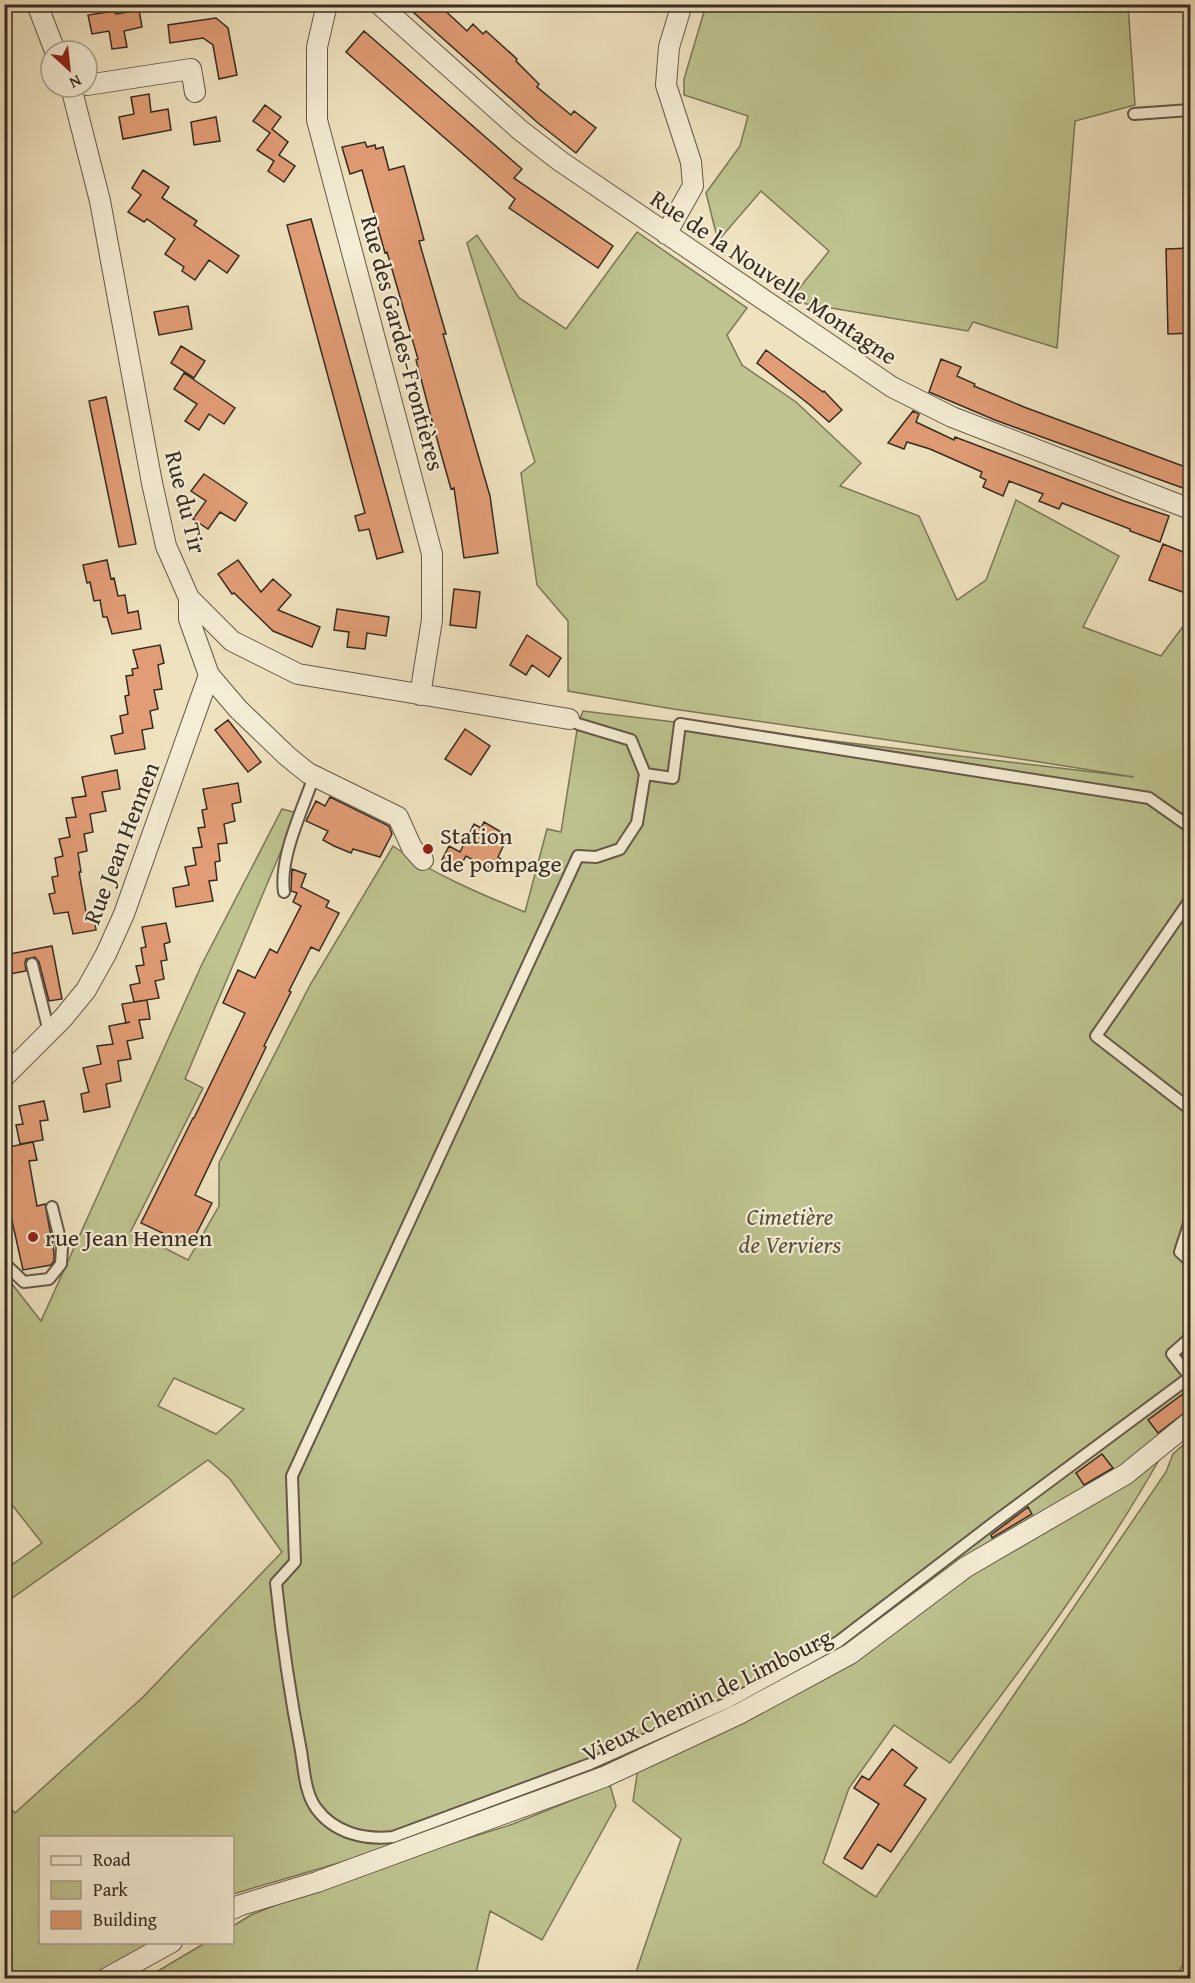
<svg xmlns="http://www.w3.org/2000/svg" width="1195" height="1983" font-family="'Gentium Book Plus',serif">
	<rect width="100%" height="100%" fill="#efe3bf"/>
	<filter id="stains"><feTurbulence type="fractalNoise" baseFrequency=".00333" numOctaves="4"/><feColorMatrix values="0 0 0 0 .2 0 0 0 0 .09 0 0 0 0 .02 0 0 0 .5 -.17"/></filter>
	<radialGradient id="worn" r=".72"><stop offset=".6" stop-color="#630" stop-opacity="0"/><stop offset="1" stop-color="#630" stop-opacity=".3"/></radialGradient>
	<path fill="#bec38f" stroke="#7a7758" stroke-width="1.5" fill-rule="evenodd" d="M706,5H1128L1135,105L1075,121L1057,348L973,322L968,331L789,301L829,251L761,191L718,241L706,193L740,146L748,116L684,95V79Z
		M637,232L747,308L727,335L742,365L796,402L861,463L840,486L919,516L957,600L986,580L1016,500L1119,556L1083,627L1161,656L1190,617V1414L1125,1467L843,1649L733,1707L595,1772L383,1850L233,1894L232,1838H40V1942L159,1943L103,1978H5L4,1802L15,1813L143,1697L282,1552L230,1479L208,1460L5,1603V1570L42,1543L5,1496V1275L41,1321L202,964L282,809L297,813L185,1079L203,1088L131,1231L188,1260L219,1206V1163L310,985L393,846C433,874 480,894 525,912L547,829L561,832L578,724L583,711L1134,777L1027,760L673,709L568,691V621L537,585L521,473L535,462L467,243L477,235L519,298L566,329ZM174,1378L244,1409L216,1434L158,1406Z
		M1190,1439V1953L1175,1978H634L681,1839L633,1801L638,1769L750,1719L870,1648L966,1576L1159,1460C1098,1567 1024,1666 950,1763L894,1725L849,1788L823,1863L876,1897L1166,1472L1173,1454Z
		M610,1785L616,1806L542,1940L490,1911L475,1978H146L205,1943L232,1942L233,1926L251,1915L349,1876L513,1824Z"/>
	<path fill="#e29d76" stroke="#362b22" stroke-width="1.5" d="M404,4H438L467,31L473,24L483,34L486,31L517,59L516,61L539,84L537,87L571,115L574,111L596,128L576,153L538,123Z
		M139,10L142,27L124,31L127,47L112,49L109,31L92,34L88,15L114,11L116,14Z
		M216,18L228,28L237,75L219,79L213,45L203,38L170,43L168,25Z
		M364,31L522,169L514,178L613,246L598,268L509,208L515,199L346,52Z
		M149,94L151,112L168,109L171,130L123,139L119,117L134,114L131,97Z
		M265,105L281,117L272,129L288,142L279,155L295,166L284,182L268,171L274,161L257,150L270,133L253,121Z
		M216,117L220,141L194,145L191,122Z
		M365,142L367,147L375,145L376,149L383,147L389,170L404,166L424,240L419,241L446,334H443L490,496L498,553L464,558L454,488L451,489L435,432L416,360L418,359L387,252L385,253L362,170L350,174L342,147Z
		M143,170L169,187L162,198L197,221L194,225L239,256L227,273L209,260L195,280L182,271L184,267L165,254L175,239L147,219L144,222L128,212L141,195L132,188Z
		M311,219L403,552L377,559L369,529L359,531L355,516L365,513L287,225Z
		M1191,248V333L1168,334L1166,249Z
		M188,306L192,329L159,335L154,312Z
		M181,346L205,361L194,378L171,363Z
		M766,350L823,392L824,391L842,410L829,422L810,405L757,363Z
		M941,359L961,367L957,376L975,384L974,386L1024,407L1191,469V491L995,420L929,392Z
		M184,373L235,408L224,424L209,414L199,430L185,421L197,404L174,389Z
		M106,397L136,544L119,547L89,401Z
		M913,411L919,414L916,422L954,440L955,437L1124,501L1169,516L1160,542L1130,531V529L1062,503L1059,509L1039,501L1043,494L1009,481L1003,496L983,487L986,480L980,477L982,472L930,449L907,442L904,449L888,443Z
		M204,474L247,503L235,521L220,512L208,529L193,519L206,501L191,491Z
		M1163,544L1191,555V595L1149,580Z
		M107,560L111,579L114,578L118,596L125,595L128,613L138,611L141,629L112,634L107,617H103L100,600L94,601L90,582L87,583L83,565Z
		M238,560L261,592L273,579L291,595L278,610L320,627L312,647L273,631L234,593L232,594L218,574Z
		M454,589L480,592L476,628L450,625Z
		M337,609L389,617L386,636L367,633L365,649L347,647L349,632L334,630Z
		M527,635L561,658L549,677L532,665L526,675L510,665Z
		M160,645L164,663L158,665L162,689L154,690L158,709L150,711L153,728L142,730L145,749L115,754L111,736L123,733L120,716L128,714L125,696L129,695L126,676L133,675L132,669L138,668L133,650Z
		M228,720L261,762L248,772L215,730Z
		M465,729L490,746L471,775L445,759Z
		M117,770L120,789L102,792L106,811L90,814L93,832L84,834L87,851L78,853L81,872H79L86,912L93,911L96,930L73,934L68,912L54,914L49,894L55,893L52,877L58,876L55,858L63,856L59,839L70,837L66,818L76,817L72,798L86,796L82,777Z
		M238,783L241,802L232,804L235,821L224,824L227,843L218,844L220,861L215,862L217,880L209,881L213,901L176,907L173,888L189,885L185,867L196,865L193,848L202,847L198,828L205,827L202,810L207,809L203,789Z
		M330,797L389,826L392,834L380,857L353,849L351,853L334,846L323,840L328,831L306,821L316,801L325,806Z
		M484,822L508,836L498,857L504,861L497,873L466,856L459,868L442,860L449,846L460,852L474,824L481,828Z
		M292,869L306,874L301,887L329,901L326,907L339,913L319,951L311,947L289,991L291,992L264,1046L266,1047L195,1195L212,1203L190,1246L141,1223L193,1118H194L245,1013L223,1003L238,970L255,978L270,949L277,953L301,906L293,902L297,893L291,891Z
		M166,923L170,942L164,944L167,960L161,961L164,979L155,981L159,998L134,1002L130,985L140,983L136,966L144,965L141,948L146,947L142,927Z
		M52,946L62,999L49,1001L39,962L35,957L26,959L25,963L26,971L4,975V955Z
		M147,1000L150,1019L139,1020L143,1038L127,1041L131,1059L118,1061L121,1081L106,1084L110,1107L84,1112L81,1094L89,1092L83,1068L101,1064L97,1046L113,1044L109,1026L130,1022L126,1023L122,1004Z
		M44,1101L48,1120L40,1121L43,1140L20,1144L16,1125L23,1124L19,1106Z
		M33,1142L37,1160L29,1161L37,1206L45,1204L54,1252V1261L51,1265L23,1270L8,1203L4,1204V1166L12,1164L9,1147Z
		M1191,1388V1408L1158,1433L1148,1420Z
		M1102,1454L1113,1468L1084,1485L1076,1473Z
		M1028,1507L1032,1514L992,1538L991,1535Z
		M892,1749L917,1768L904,1785L926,1799L891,1852L878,1844L862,1869L844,1858L879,1804L854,1788L862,1776L869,1780Z"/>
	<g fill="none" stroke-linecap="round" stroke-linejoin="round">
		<g stroke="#645949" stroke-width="14">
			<path id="lane" d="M1134,114L1190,110
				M569,719L578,724L631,740L645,774L637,823L620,849L596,857L578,856L292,1476L295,1562L276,1583C282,1640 290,1695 301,1751C304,1769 305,1793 316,1808C334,1833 364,1840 393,1837L590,1764L727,1703L838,1642L996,1521L1190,1377L1172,1354L1190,1338
				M645,774L673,778L680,724L1149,798L1190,827
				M284,892C279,857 303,809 314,776
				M1190,900L1096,1036L1190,1109
				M32,964L49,1032
				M1190,1221L1180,1252L1190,1261
				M4,1263L24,1282L49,1279L61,1264L62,1247L52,1207"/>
		</g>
		<g stroke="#645949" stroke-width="22">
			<path id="street" d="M37,4L55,51
				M327,4L317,47V120L432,554V620L420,695
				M379,4L520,130L560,161L892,387L952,417L1190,509
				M87,85L191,69L195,92
				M71,87L100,201L152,483L166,546L189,598L232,641L298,674L569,719
				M666,234L693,186L691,162L666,85L669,47L682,4
				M189,598V619L209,675L238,709L287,756L308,773L398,817L412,848L423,860
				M4,1077L63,1018L86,990L106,954L124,914L209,675
				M232,1909L241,1905L317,1882L604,1777L739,1714L850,1654L966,1567L1126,1474L1190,1422
				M107,1978L172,1942"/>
		</g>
		<use href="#lane" stroke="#f5edd5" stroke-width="10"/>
		<use href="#street" stroke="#f5edd5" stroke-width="20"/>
	</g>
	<g fill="#8f2418" stroke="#f5edd5" stroke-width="2">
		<circle cx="428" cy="849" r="6"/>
		<circle cx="33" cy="1237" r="6"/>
	</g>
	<g text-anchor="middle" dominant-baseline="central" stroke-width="4.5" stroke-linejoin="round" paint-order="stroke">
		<g font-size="24" fill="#362b22" stroke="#f5edd5">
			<text transform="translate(774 277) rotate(34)">Rue de la Nouvelle Montagne</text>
			<text transform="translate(403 343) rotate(75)">Rue des Gardes-Frontières</text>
			<text transform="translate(186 502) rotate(76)">Rue du Tir</text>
			<text transform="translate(121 843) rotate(-69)">Rue Jean Hennen</text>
			<text transform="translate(707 1695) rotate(-26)">Vieux Chemin de Limbourg</text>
		</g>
		<g font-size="24" fill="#362b22" stroke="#f5edd5" text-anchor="start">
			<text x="440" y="835">Station<tspan x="440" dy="28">de pompage</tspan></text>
			<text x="45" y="1237">rue Jean Hennen</text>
		</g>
		<g font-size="24" font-style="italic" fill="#58513d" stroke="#f5edd5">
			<text x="790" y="1216">Cimetière<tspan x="790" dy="28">de Verviers</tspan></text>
		</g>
	</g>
	<rect width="1195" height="1983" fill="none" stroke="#efe3bf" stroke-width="24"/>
	<rect x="6" y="6" width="1183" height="1971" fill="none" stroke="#362b22" stroke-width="3"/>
	<rect x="12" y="12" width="1171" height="1959" fill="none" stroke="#362b22" stroke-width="1.5"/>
	<rect x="39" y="1836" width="195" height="108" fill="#f5edd5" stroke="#a99f8d" stroke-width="1.5"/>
	<rect x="51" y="1856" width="30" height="9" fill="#f5edd5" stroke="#a99f8d" stroke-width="1.5"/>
	<text x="93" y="1866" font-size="18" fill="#362b22">Road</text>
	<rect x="51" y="1881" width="30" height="18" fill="#bec38f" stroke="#a99f8d" stroke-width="1.5"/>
	<text x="93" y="1896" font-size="18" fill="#362b22">Park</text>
	<rect x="51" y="1911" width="30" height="18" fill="#e29d76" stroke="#a99f8d" stroke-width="1.5"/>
	<text x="93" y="1926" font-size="18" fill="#362b22">Building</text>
	<g transform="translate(69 69) rotate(153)"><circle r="28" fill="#f5edd5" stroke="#a99f8d" stroke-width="1.5"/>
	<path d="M0-4.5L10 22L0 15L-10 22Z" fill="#8f2418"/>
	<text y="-9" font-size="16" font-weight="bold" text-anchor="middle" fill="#362b22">N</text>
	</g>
	<rect width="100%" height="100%" filter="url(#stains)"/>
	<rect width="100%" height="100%" fill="url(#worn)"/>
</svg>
